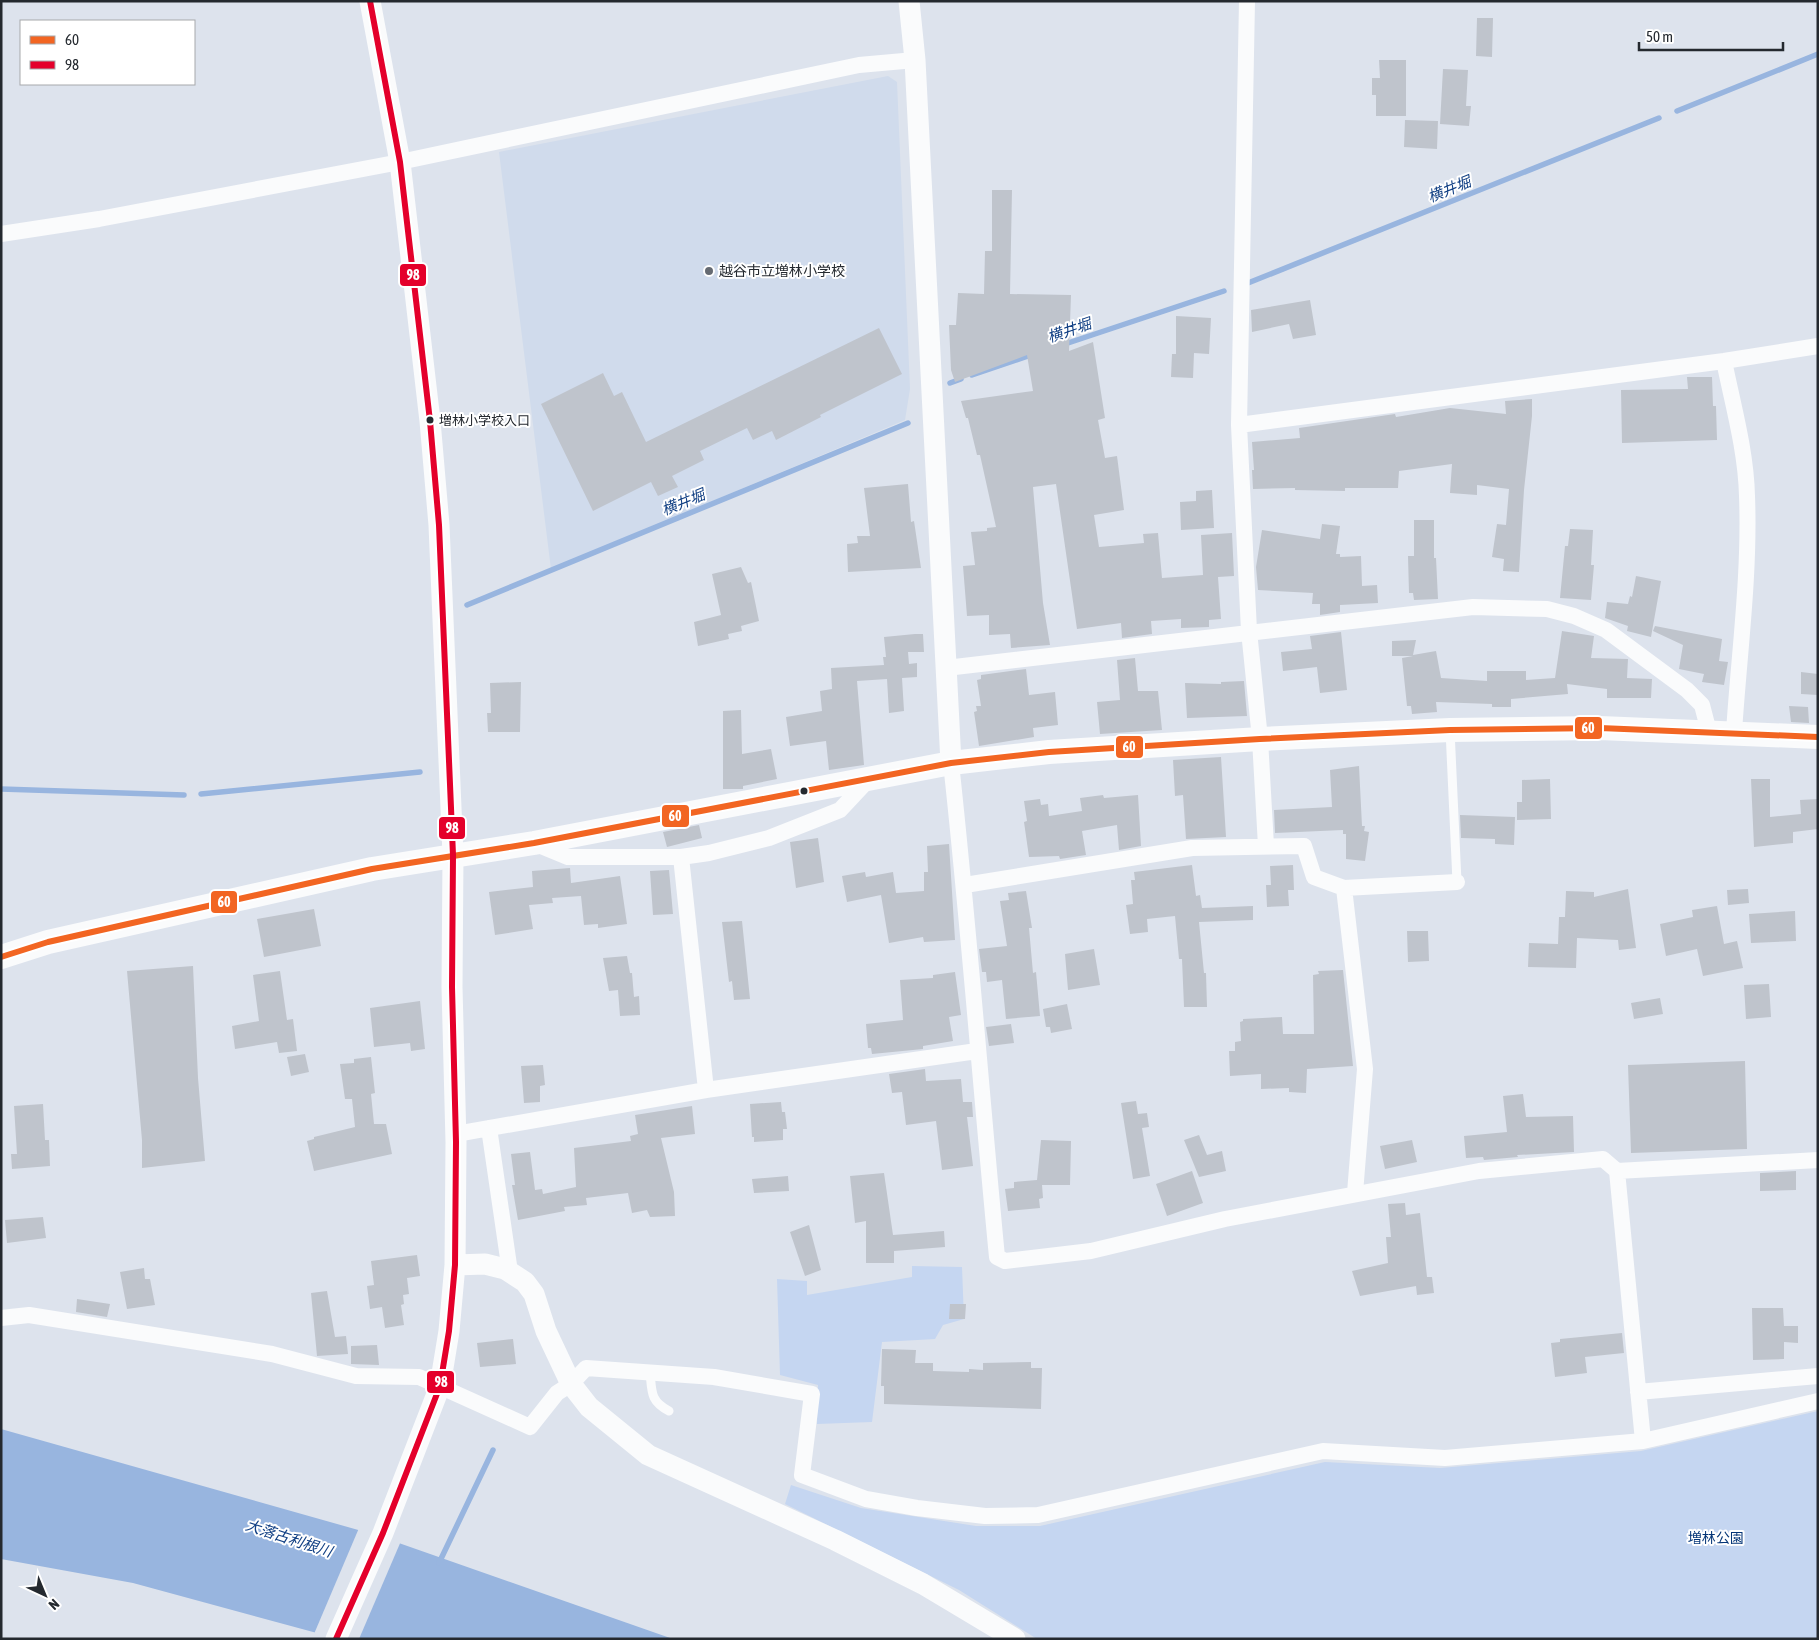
<svg xmlns="http://www.w3.org/2000/svg" width="1819" height="1640" font-family="'Asap Condensed','Noto Sans JP',sans-serif">
	<rect width="100%" height="100%" fill="#dde3ed"/>
	<path fill="#d0dbec" d="M888,76L897,82L910,389L905,420L551,569L499,152Z"/>
	<path fill="#c5d6f1" d="M912,1266L962,1267L964,1319L943,1325L935,1339L882,1342L872,1422L817,1424L818,1385L780,1375L777,1279L807,1281V1295L912,1277Z
		M1818,1411V1639H1037L959,1590L785,1504L791,1485L861,1508L976,1526H1040L1325,1462L1440,1468L1641,1451Z"/>
	<path fill="#98b5df" d="M1,1429L376,1535L673,1639H339L133,1583L1,1559Z"/>
	<path fill="#dde3ed" d="M359,1528L401,1541L359,1639H330L314,1634Z"/>
	<g fill="none" stroke-linecap="round" stroke-linejoin="round">
		<path stroke="#98b5df" stroke-width="5.5" d="M1677,111L1818,54
			M1248,283L1659,118
			M1062,345L1224,291
			M972,375L1034,354
			M950,383L961,379
			M467,605L908,423
			M1,789L184,795
			M201,794L420,772
			M439,1563L493,1450"/>
	</g>
	<path fill="#bfc4cc" d="M1477,18H1493L1492,57L1476,56Z
		M1379,60H1406V116H1376V95H1372V78H1380Z
		M1443,69L1468,70L1466,106H1471L1469,126L1440,124Z
		M1405,120L1438,121L1437,149L1404,147Z
		M992,190H1012L1010,294L1071,295L1069,351L1093,342L1105,418L1098,420L1105,458L1117,456L1124,510L1094,515L1099,547L1144,543L1143,534L1158,533L1162,578L1203,575L1201,535L1232,533L1234,576L1218,577L1221,619L1209,620V627L1181,628V619L1151,621L1152,634L1122,638L1121,623L1077,629L1056,484L1033,487L1043,603L1050,645L1011,648L1010,634L989,635V615L967,616L963,566L975,565L971,532L987,531V528L996,527L980,455H977L968,418H966L961,401L1033,391L1027,355L955,382L951,370L949,325H956L958,293L984,294L985,251H992Z
		M1310,300L1316,335L1293,339L1289,324L1252,332L1251,310Z
		M1176,316L1211,318L1209,354L1194,353L1193,378L1171,377L1172,354H1176Z
		M879,328L902,374L820,415L821,417L776,440L772,431L753,440L747,428L700,451L704,460L672,476L678,487L658,496L651,482L593,511L541,404L603,373L614,396L622,392L646,442Z
		M1687,377H1712L1713,406H1716L1717,440L1622,443L1621,390L1688,389Z
		M1532,399V416L1524,490L1519,572L1503,571L1504,559L1492,557L1497,524L1506,525L1509,489L1477,485V495L1450,493L1452,464L1399,471L1398,488H1345V491L1295,490V488L1253,489L1252,470H1254L1252,442L1300,438L1299,428L1395,414L1396,417L1450,408L1506,414L1505,401Z
		M908,484L911,522L914,521L921,568L848,572L847,544L858,543L857,536H870L864,488Z
		M1212,490L1214,528L1181,530L1180,502L1196,501V491Z
		M1414,520H1434V558H1436L1438,599L1414,600L1413,593H1409L1408,556H1414Z
		M1322,524L1340,526L1336,554H1340V557L1361,556L1362,586L1377,585L1378,603L1340,605V612L1320,615V604H1312L1313,593L1258,590L1256,567L1262,530L1320,539Z
		M1570,529L1593,530L1591,565H1594L1591,600L1560,598L1565,546H1568Z
		M741,567L748,583L751,582L759,621L741,626L742,631L728,634L729,639L698,646L694,622L721,615L712,574Z
		M1636,576L1661,581L1651,637L1627,631L1628,626L1605,618L1607,602L1628,604L1630,596L1632,597Z
		M1655,626L1722,639L1719,661L1728,662L1724,685L1702,682L1704,674L1679,669L1683,645L1653,631Z
		M1562,631L1594,636L1591,658L1628,659L1627,678L1652,679L1651,698H1607V689L1567,684L1568,694L1511,699V707H1492V704L1436,702L1437,712L1412,714L1411,706H1407L1402,658L1413,656H1392V641L1416,640L1413,655L1436,651L1441,678L1487,681V671H1526V680L1555,678Z
		M1341,632L1347,690L1320,693L1317,667L1283,671L1281,652L1312,649L1310,636Z
		M915,634H923L924,652H908L909,664L917,663V677L902,678L904,711L889,713L887,679L857,681L864,765L829,770L826,741L790,746L786,717L822,711L820,691L832,689L831,668L884,665L883,657H886L884,637Z
		M1135,658L1138,691H1158L1162,730L1100,734L1097,702L1120,700L1117,660Z
		M1026,669L1029,695L1055,692L1058,725L1033,728L1034,737L979,746L974,712L977,711L976,706H981L977,680L981,679V675Z
		M1801,672L1818,674V695L1801,694Z
		M1244,681L1247,716L1187,718L1185,683L1221,684V682Z
		M521,682L520,732H488L487,713H491L490,683Z
		M1789,706L1808,707L1809,723L1791,722Z
		M741,710L742,754L771,749L777,779L743,786V789H723V711Z
		M1221,757L1226,837L1186,839L1183,795L1175,796L1173,760Z
		M1359,766L1362,826H1365L1364,831L1369,832L1365,861L1346,859V834H1343V830L1275,833L1274,810L1332,807L1330,770Z
		M1550,779L1551,819L1517,820V802H1522V780Z
		M1751,779H1770V817L1801,814L1800,800L1818,799V829L1793,832V843L1754,847Z
		M1103,795L1104,798L1138,795L1141,846L1119,850L1117,825L1082,831L1086,855L1060,859L1059,856L1029,857L1024,822L1027,821L1024,801L1040,799L1041,805L1048,804L1049,816L1082,811L1080,798Z
		M1460,815L1515,817L1514,845L1495,844V839L1461,838Z
		M699,825L702,838L667,847L663,832Z
		M818,838L824,882L796,888L790,842Z
		M949,844L955,940L924,942L923,937L889,943L881,895L847,902L842,876L865,872L866,877L893,872L896,893L924,891V872H928L927,846Z
		M1192,865L1196,896L1200,895L1202,908L1253,906V920L1199,922L1204,973H1206L1207,1007H1184L1182,959H1179L1175,916L1147,919L1148,932L1130,934L1126,905L1133,904L1131,880H1135L1134,872Z
		M1293,865L1294,890H1288L1289,906L1267,907L1266,885H1271L1270,866Z
		M570,868L571,883L620,876L627,924L598,928V924L584,925L581,896L552,898L553,903L529,905L533,929L495,935L489,892L533,887L532,871Z
		M669,870L673,914L653,915L650,871Z
		M1628,889L1636,948L1619,950L1618,940L1577,938L1576,968L1528,967L1529,943L1558,944L1559,917H1565L1566,891L1594,892V897Z
		M1748,889L1749,903L1728,905L1727,890Z
		M1026,891L1032,928H1029L1033,973L1036,972L1040,1016L1006,1019L1002,980L987,982L986,972H982L979,949L1007,946L1000,901L1009,900L1008,893Z
		M1717,906L1724,944L1737,941L1743,968L1703,976L1697,949L1666,956L1660,924L1693,917L1692,910Z
		M314,909L321,946L264,957L257,919Z
		M1795,911L1796,941L1751,943L1749,914Z
		M742,921L750,999L734,1000L732,981L729,982L722,922Z
		M1407,931H1428L1429,961L1408,962Z
		M1094,949L1100,985L1068,990L1065,954Z
		M627,956L630,973H632L634,997L639,996L640,1015L620,1016L618,990L609,991L603,958Z
		M193,966L198,1078L205,1161L142,1168V1140L127,971Z
		M1343,970L1353,1066L1307,1069L1306,1093L1289,1092V1088L1261,1089V1074L1230,1076L1229,1051H1235V1042L1241,1041L1240,1022L1243,1021V1019L1282,1017L1283,1034H1314L1313,975L1319,974L1318,971Z
		M280,971L287,1020L293,1019L297,1051L279,1053L277,1042L235,1049L232,1026L259,1021L253,975Z
		M955,972L961,1015L949,1017L953,1041L923,1046V1049L872,1054L871,1048H868L866,1024L903,1020L900,980L933,978V975Z
		M1769,984L1771,1017L1746,1019L1744,985Z
		M1660,998L1663,1014L1634,1019L1631,1003Z
		M420,1001L425,1049L411,1051L410,1043L374,1047L370,1008Z
		M1067,1004L1072,1029L1051,1033L1050,1027H1046L1043,1009Z
		M1011,1024L1014,1043L989,1046L986,1027Z
		M305,1054L309,1072L291,1076L287,1057Z
		M371,1057L375,1093L371,1094L374,1124H386L392,1154L314,1171L307,1141L314,1139V1137L355,1127L352,1099H345L340,1064L354,1063V1059Z
		M1745,1061L1747,1149L1631,1153L1628,1065Z
		M543,1065L545,1085L540,1086V1102L524,1103L521,1066Z
		M925,1069L926,1081L961,1079L963,1102H972L973,1117H967L973,1166L942,1170L936,1121L906,1125L902,1092L892,1093L889,1074Z
		M1523,1094L1526,1117L1573,1116L1574,1152L1517,1155L1518,1157L1484,1160L1483,1157L1466,1158L1464,1136L1507,1132L1503,1096Z
		M1136,1101L1138,1114L1147,1113L1149,1127L1142,1128L1150,1176L1133,1179L1121,1103Z
		M781,1102L782,1112H785L787,1129H783V1140L754,1142V1137H752L750,1104Z
		M43,1104L45,1140H49L50,1166L12,1169L11,1154H17L14,1106Z
		M692,1106L695,1134L661,1138L674,1192L675,1216L650,1217L647,1210L632,1213L628,1193L586,1198L587,1205L564,1207L565,1211L518,1220L512,1185H515L511,1154L530,1152L535,1190L542,1189L543,1194L576,1187L574,1148L631,1141L630,1136L638,1134L635,1115Z
		M1199,1135L1207,1155L1222,1151L1226,1171L1199,1177L1184,1140Z
		M1041,1140L1071,1141L1070,1185H1042L1043,1198L1039,1199L1040,1208L1008,1211L1005,1189L1014,1188V1182L1037,1180Z
		M1412,1140L1417,1162L1385,1169L1380,1146Z
		M1192,1171L1203,1203L1167,1216L1156,1184Z
		M1796,1171V1190L1760,1191V1173Z
		M884,1173L893,1235L944,1231L945,1247L894,1251V1263H866V1221L855,1223L850,1176Z
		M788,1176L789,1191L754,1193L752,1179Z
		M1405,1203L1406,1215L1420,1213L1427,1277H1432L1434,1293L1417,1295L1416,1286L1360,1296L1352,1271L1388,1263L1386,1237H1391L1388,1204Z
		M43,1217L46,1238L7,1243L5,1220Z
		M809,1225L821,1270L805,1276L790,1232Z
		M417,1255L420,1276L407,1278L409,1294L403,1295L404,1304L401,1305L404,1325L385,1328L382,1307L370,1309L367,1286L374,1285L371,1261Z
		M144,1268L145,1279H150L155,1305L127,1309L120,1272Z
		M327,1291L335,1337L346,1336L348,1354L317,1356L311,1293Z
		M77,1299L110,1304L107,1317L76,1312Z
		M950,1304H966L965,1319H949Z
		M1752,1308H1783L1784,1326H1798V1343L1784,1342V1359L1753,1360Z
		M1622,1333L1624,1353L1585,1357L1587,1373L1555,1377L1551,1343L1560,1342V1339Z
		M513,1339L516,1364L480,1367L477,1343Z
		M377,1345L379,1365L351,1364V1346Z
		M882,1349L916,1350L915,1363H933V1371L969,1372V1369L983,1370V1363L1031,1362V1368H1042L1041,1409L884,1404V1386H881Z"/>
	<g fill="none" stroke-linecap="round" stroke-linejoin="round">
		<path stroke="#fafbfc" stroke-width="9" d="M1450,730L1457,882
			M650,1372C652,1392 650,1401 669,1411"/>
		<path stroke="#fafbfc" stroke-width="16" d="M1247,1L1239,425L1249,631L1260,739L1266,846
			M1,234L99,219L400,162L859,65L915,60
			M1724,361C1733,405 1746,451 1747,496C1750,575 1739,654 1734,732
			M1239,425L1724,361L1818,346
			M946,668L1473,607L1547,609L1574,616L1606,630L1687,690L1702,705L1709,732
			M951,763C969,927 981,1092 997,1257L1005,1261L1091,1251L1225,1219L1479,1171L1603,1159L1617,1171L1643,1441
			M534,843L568,857H681L706,1090
			M681,857L709,853L769,838L840,810L869,779
			M965,885L1192,848L1304,846L1314,877L1344,888L1457,882
			M1344,888L1365,1069L1355,1193
			M489,1128L510,1272
			M456,1134L706,1090L977,1051
			M1617,1171L1818,1160
			M1,1318L29,1315L272,1354L356,1376L419,1377L530,1427L557,1393L571,1384L586,1368L714,1377L812,1394L802,1475L866,1499L917,1508L985,1516L1038,1515L1323,1451L1445,1458L1643,1441L1818,1401
			M1638,1392L1818,1376"/>
		<path stroke="#fafbfc" stroke-width="21" d="M909,1L915,60L951,763
			M455,1265L485,1264L505,1269L525,1282L534,1294L546,1331L571,1384L589,1407L648,1455L835,1540L923,1584L1015,1639
			M336,1639L383,1533L440,1386L449,1331L455,1265L456,1142L452,987L453,855L439,525L430,421L400,162L370,1"/>
		<path stroke="#fafbfc" stroke-width="24" d="M1,957L48,942L372,869L534,843L951,763L1049,752L1260,739L1450,730L1600,728L1818,737"/>
		<g stroke="#fff" stroke-width="10">
			<path id="bus-1" d="M1,957L48,942L372,869L534,843L951,763L1049,752L1260,739L1450,730L1600,728L1818,737"/>
		</g>
		<g stroke="#fff" stroke-width="10">
			<path id="bus-2" d="M336,1639L383,1533L440,1386L449,1331L455,1265L456,1142L452,987L453,855L439,525L430,421L400,162L370,1"/>
		</g>
		<use href="#bus-1" stroke="#f26522" stroke-width="6"/>
		<use href="#bus-2" stroke="#e4002b" stroke-width="6"/>
	</g>
	<circle fill="#656a72" stroke="#fff" stroke-width="2" cx="709" cy="271" r="5"/>
	<g fill="#24292f" stroke="#fff" stroke-width="2">
		<circle cx="430" cy="420" r="4.5"/>
		<circle cx="804" cy="791" r="4.5"/>
	</g>
	<g text-anchor="middle" dominant-baseline="central" stroke-width="4" stroke-linejoin="round" paint-order="stroke">
		<g font-size="13" fill="#24292f" stroke="#fff" text-anchor="start">
			<text x="439" y="420">増林小学校入口</text>
		</g>
		<g font-size="14" fill="#24292f" stroke="#fff" text-anchor="start">
			<text x="719" y="271">越谷市立増林小学校</text>
		</g>
		<g font-size="14" fill="#043577" stroke="#fff">
			<text x="1716" y="1538">増林公園</text>
		</g>
		<g font-size="15" font-style="italic" fill="#124084" stroke="#fff">
			<text transform="translate(1449 189) rotate(-22)">横井堀</text>
			<text transform="translate(1069 330) rotate(-19)">横井堀</text>
			<text transform="translate(683 502) rotate(-22)">横井堀</text>
			<text transform="translate(289 1538) rotate(18)">大落古利根川</text>
		</g>
	</g>
	<g stroke="#fff" stroke-width="2">
		<rect x="399" y="263" width="28" height="24" rx="5" fill="#e4002b"/>
		<rect x="1574" y="716" width="29" height="24" rx="5" fill="#f26522"/>
		<rect x="1115" y="735" width="29" height="24" rx="5" fill="#f26522"/>
		<rect x="661" y="804" width="29" height="24" rx="5" fill="#f26522"/>
		<rect x="438" y="816" width="28" height="24" rx="5" fill="#e4002b"/>
		<rect x="210" y="890" width="28" height="24" rx="5" fill="#f26522"/>
		<rect x="426" y="1370" width="29" height="24" rx="5" fill="#e4002b"/>
	</g>
	<g font-size="14" text-anchor="middle" font-weight="bold" fill="#fff">
		<text x="413" y="280">98</text>
		<text x="1588" y="733">60</text>
		<text x="1129" y="752">60</text>
		<text x="675" y="821">60</text>
		<text x="452" y="833">98</text>
		<text x="224" y="907">60</text>
		<text x="441" y="1387">98</text>
	</g>
	<rect width="1819" height="1640" fill="none" stroke="#24292f" stroke-width="5"/>
	<rect x="20" y="20" width="175" height="65" fill="#ffffff" stroke="#a7a9ac"/>
	<rect x="30" y="36" width="25" height="8" fill="#f26522" stroke="#a7a9ac"/>
	<text x="65" y="45" font-size="15" fill="#24292f">60</text>
	<rect x="30" y="61" width="25" height="8" fill="#e4002b" stroke="#a7a9ac"/>
	<text x="65" y="70" font-size="15" fill="#24292f">98</text>
	<g transform="translate(45 1595) rotate(136)" stroke="#ffffff" stroke-width="4" paint-order="stroke">
	<path d="M0-4L9 19L0 12L-9 19Z" fill="#24292f"/>
	<text y="-8" font-size="14" font-weight="bold" text-anchor="middle" fill="#24292f">N</text>
	</g>
	<path d="M1639 42v8h144v-8" fill="none" stroke="#24292f" stroke-width="2.5"/>
	<text x="1646" y="42" font-size="15" fill="#24292f" stroke="#ffffff" stroke-width="4" paint-order="stroke">50 m</text>
</svg>
